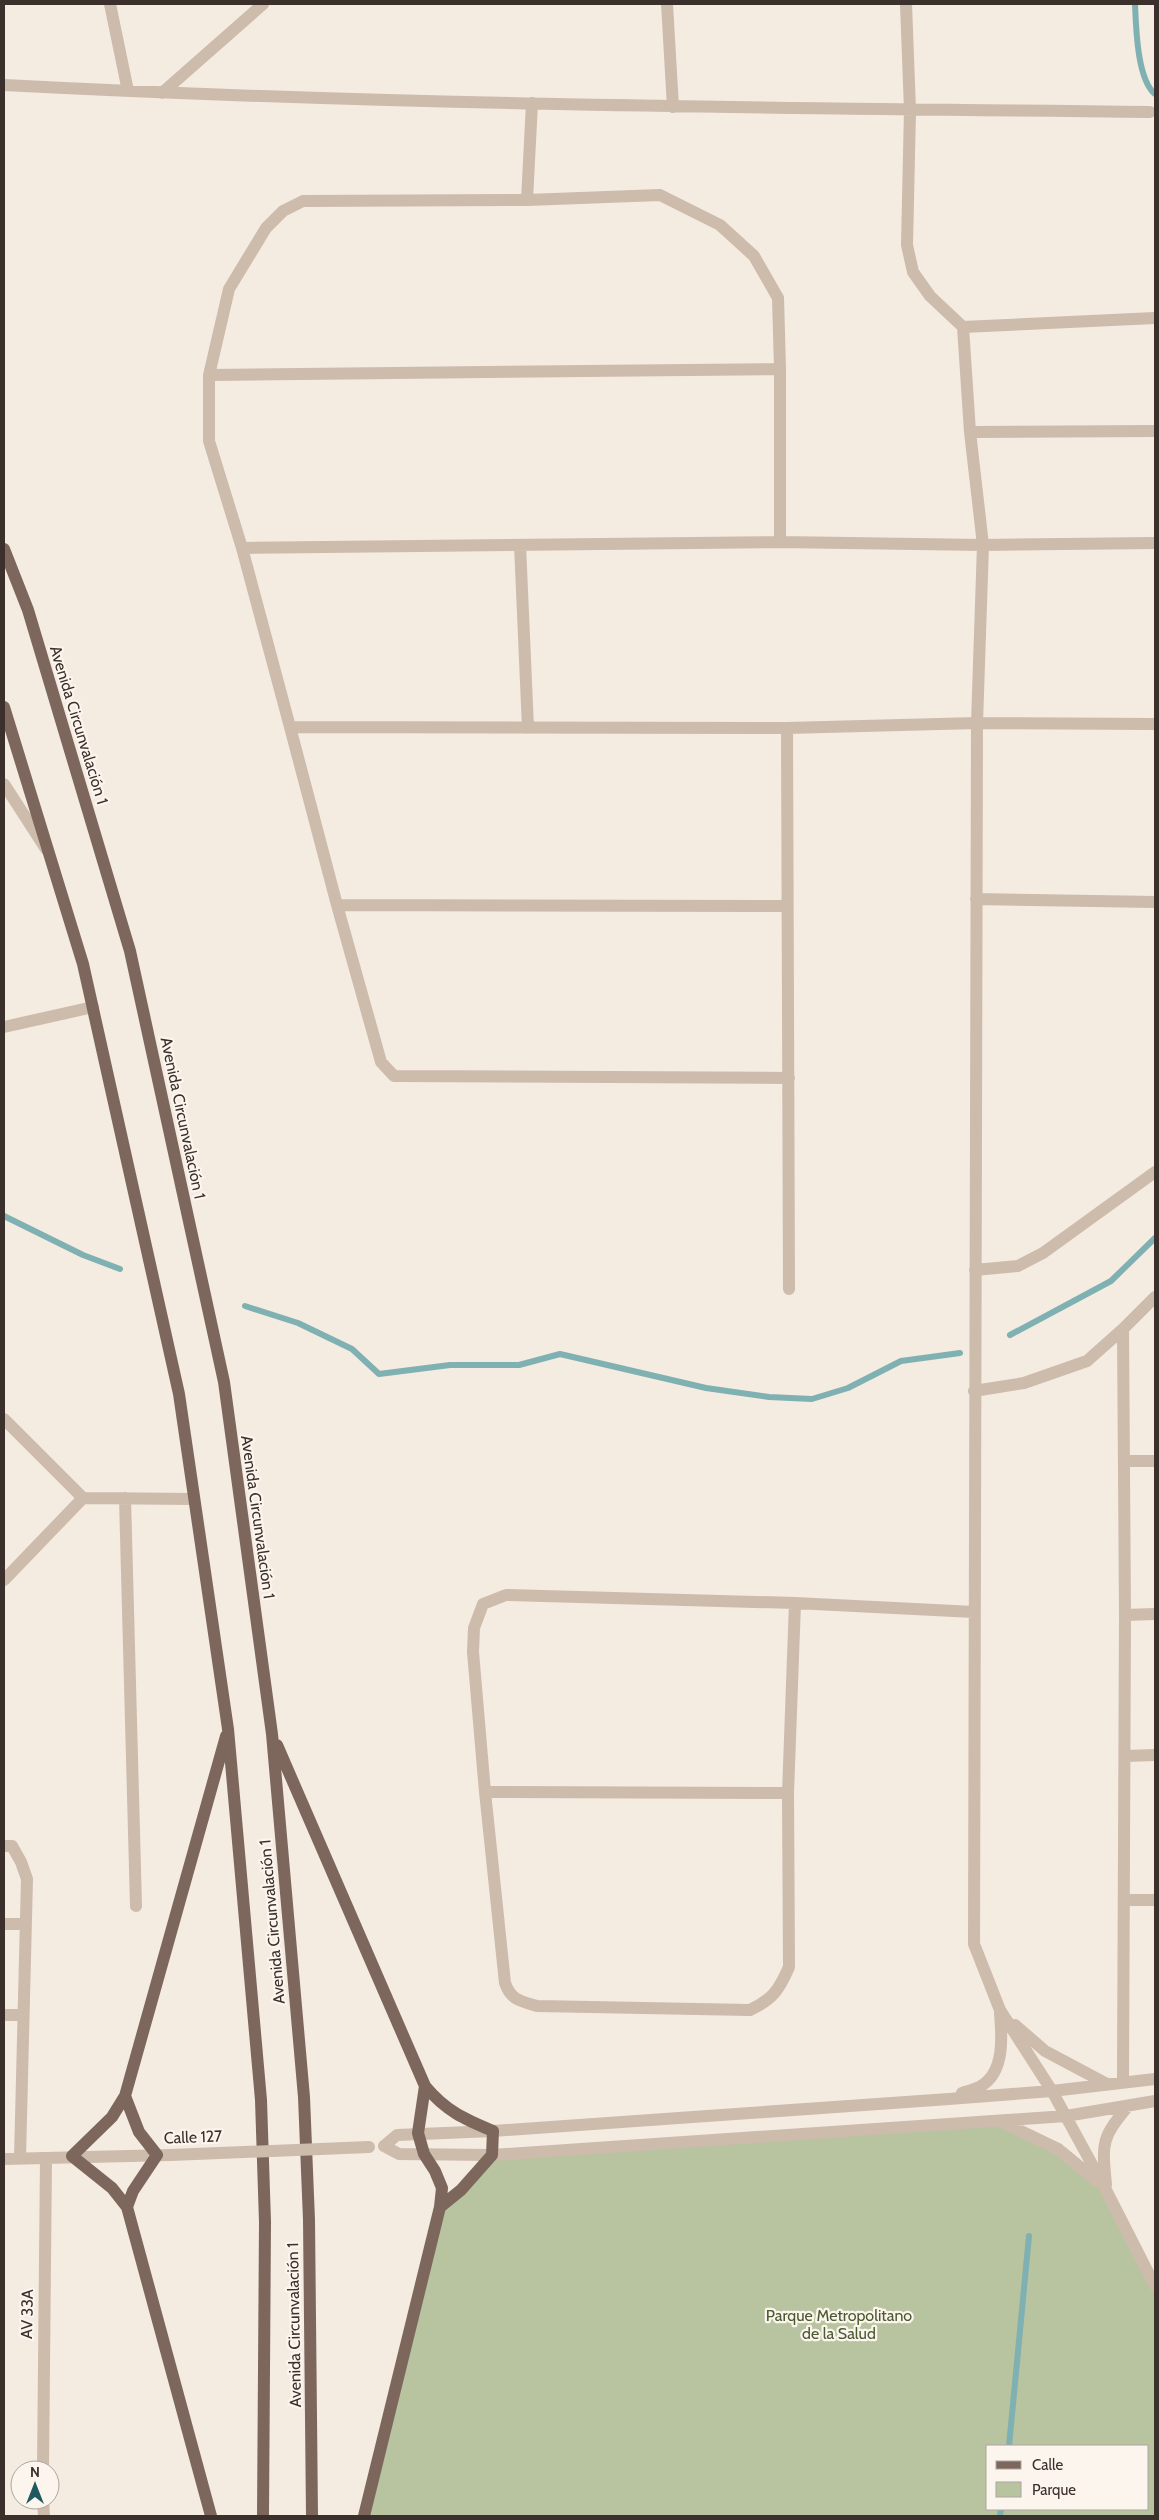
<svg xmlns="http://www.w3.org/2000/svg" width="1159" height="2520" font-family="Cabin,sans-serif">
	<rect width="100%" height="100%" fill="#f4ebe1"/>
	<path fill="#b8c4a0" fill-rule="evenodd" d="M999,2120L1025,2131L1106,2190L1155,2286V2516H364L440,2207L492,2155ZM988,2446H1148V2509H988Z"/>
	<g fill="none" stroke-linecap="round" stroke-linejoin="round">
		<path stroke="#7fb0b2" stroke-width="6" d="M1135,4C1136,27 1137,79 1155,94
			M4,1216L83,1255L120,1269
			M245,1306L298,1323L352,1349L379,1374L450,1365H519L560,1354L706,1388L769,1397L812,1399L848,1388L901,1361L960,1353
			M1010,1335L1111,1281L1155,1238
			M1009,2446L1029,2236
			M1000,2516L1001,2509"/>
		<path stroke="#cdbbac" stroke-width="12" d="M110,4L128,91
			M667,4L673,107
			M906,4L910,110L907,245L913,272L930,296L963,327L970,432L983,545L977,723L974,1944L1000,2010L1052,2091L1106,2190L1155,2286
			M4,85C386,105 768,108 1150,112
			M162,93L263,4
			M527,200L532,103
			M963,327L1155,318
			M780,369L209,375V441L242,548L290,727L787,728L789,1289
			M209,375L229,289L266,228L283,211L303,201L527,200L660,195L720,225L754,256L778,298L780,369V542
			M970,432L1155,431
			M520,545L528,728
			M242,548L780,542L983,545L1155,543
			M290,727L337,905L787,906
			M787,728L977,723L1155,724
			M4,784L46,849
			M976,899L1155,902
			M337,905L381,1062L394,1076L789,1078
			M4,1027L93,1007
			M975,1270L1018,1266L1043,1253L1155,1172
			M974,1391L1024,1383L1087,1361L1123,1329
			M4,1419L83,1498L194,1499
			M1124,1461H1155
			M125,1498L136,1906
			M4,1580L83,1498
			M795,1603L788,1793L789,1967C779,1990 773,1999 750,2010L537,2006C520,2001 511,2000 505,1983L485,1792L473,1652L474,1628L483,1604L506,1595L795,1603L974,1612
			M1125,1615L1155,1614
			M1125,1756L1155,1755
			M485,1792L788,1793
			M4,1846H12L21,1862L27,1879L20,2158
			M1125,1900H1155
			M4,1924H26
			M4,2015H23
			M1015,2025L1045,2051L1107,2084
			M1123,2082L1125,1615L1123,1329L1155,1297
			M962,2093C968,2091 975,2089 981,2086C1005,2072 1002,2036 1000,2013
			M1002,2122L1058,2149L1097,2181
			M384,2146L397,2135L493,2131L949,2099L1052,2091L1155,2079
			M384,2146L399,2154L492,2155L1066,2116L1155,2101
			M4,2159L171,2155
			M1106,2185C1102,2142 1101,2139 1128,2106
			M43,2470L46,2158
			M43,2500L44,2516"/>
		<path stroke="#7d675c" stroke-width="12" d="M4,549L28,610L130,951L224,1382L272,1734L304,2097L309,2220L312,2516
			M4,707L83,964L179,1394L228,1729L261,2100L265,2222L263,2516
			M277,1745L425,2086C446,2111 464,2119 493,2131L492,2155L461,2190L440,2207
			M125,2096L139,2132L157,2155L133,2191L127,2207
			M211,2516L127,2207L112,2188L72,2156L112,2117L125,2096L226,1736
			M364,2516L440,2207L442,2188L435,2171L424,2154L418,2133L425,2086"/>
		<path stroke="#cdbbac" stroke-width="12" d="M171,2155L369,2147"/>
	</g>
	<g text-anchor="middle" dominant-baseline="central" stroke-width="4.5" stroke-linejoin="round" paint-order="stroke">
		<g font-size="16" fill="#3b302b" stroke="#fbf5ee">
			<text transform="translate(79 725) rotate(73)">Avenida Circunvalación 1</text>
			<text transform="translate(183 1118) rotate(78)">Avenida Circunvalación 1</text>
			<text transform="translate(258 1517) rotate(82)">Avenida Circunvalación 1</text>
			<text transform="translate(272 1922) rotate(-95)">Avenida Circunvalación 1</text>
			<text transform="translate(193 2137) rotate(-2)">Calle 127</text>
			<text transform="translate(27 2314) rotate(-89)">AV 33A</text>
			<text transform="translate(294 2325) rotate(-91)">Avenida Circunvalación 1</text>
		</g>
		<g font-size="16" fill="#4a5a2e" stroke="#fbf5ee">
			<text x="839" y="2315">Parque Metropolitano<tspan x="839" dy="18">de la Salud</tspan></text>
		</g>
	</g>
	<rect width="1159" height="2520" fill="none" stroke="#3b302b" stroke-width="10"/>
	<rect x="986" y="2445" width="162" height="65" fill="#fbf5ee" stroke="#aea6a0"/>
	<rect x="996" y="2461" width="25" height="8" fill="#7d675c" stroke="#aea6a0"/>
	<text x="1032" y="2470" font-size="15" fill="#3b302b">Calle</text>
	<rect x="996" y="2482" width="25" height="15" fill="#b8c4a0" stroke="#aea6a0"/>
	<text x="1032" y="2495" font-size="15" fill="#3b302b">Parque</text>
	<g transform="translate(35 2485)"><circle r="24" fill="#fbf5ee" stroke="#aea6a0"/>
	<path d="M0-4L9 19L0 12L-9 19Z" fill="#1f5a5e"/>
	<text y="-8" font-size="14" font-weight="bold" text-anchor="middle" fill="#3b302b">N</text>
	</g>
</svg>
